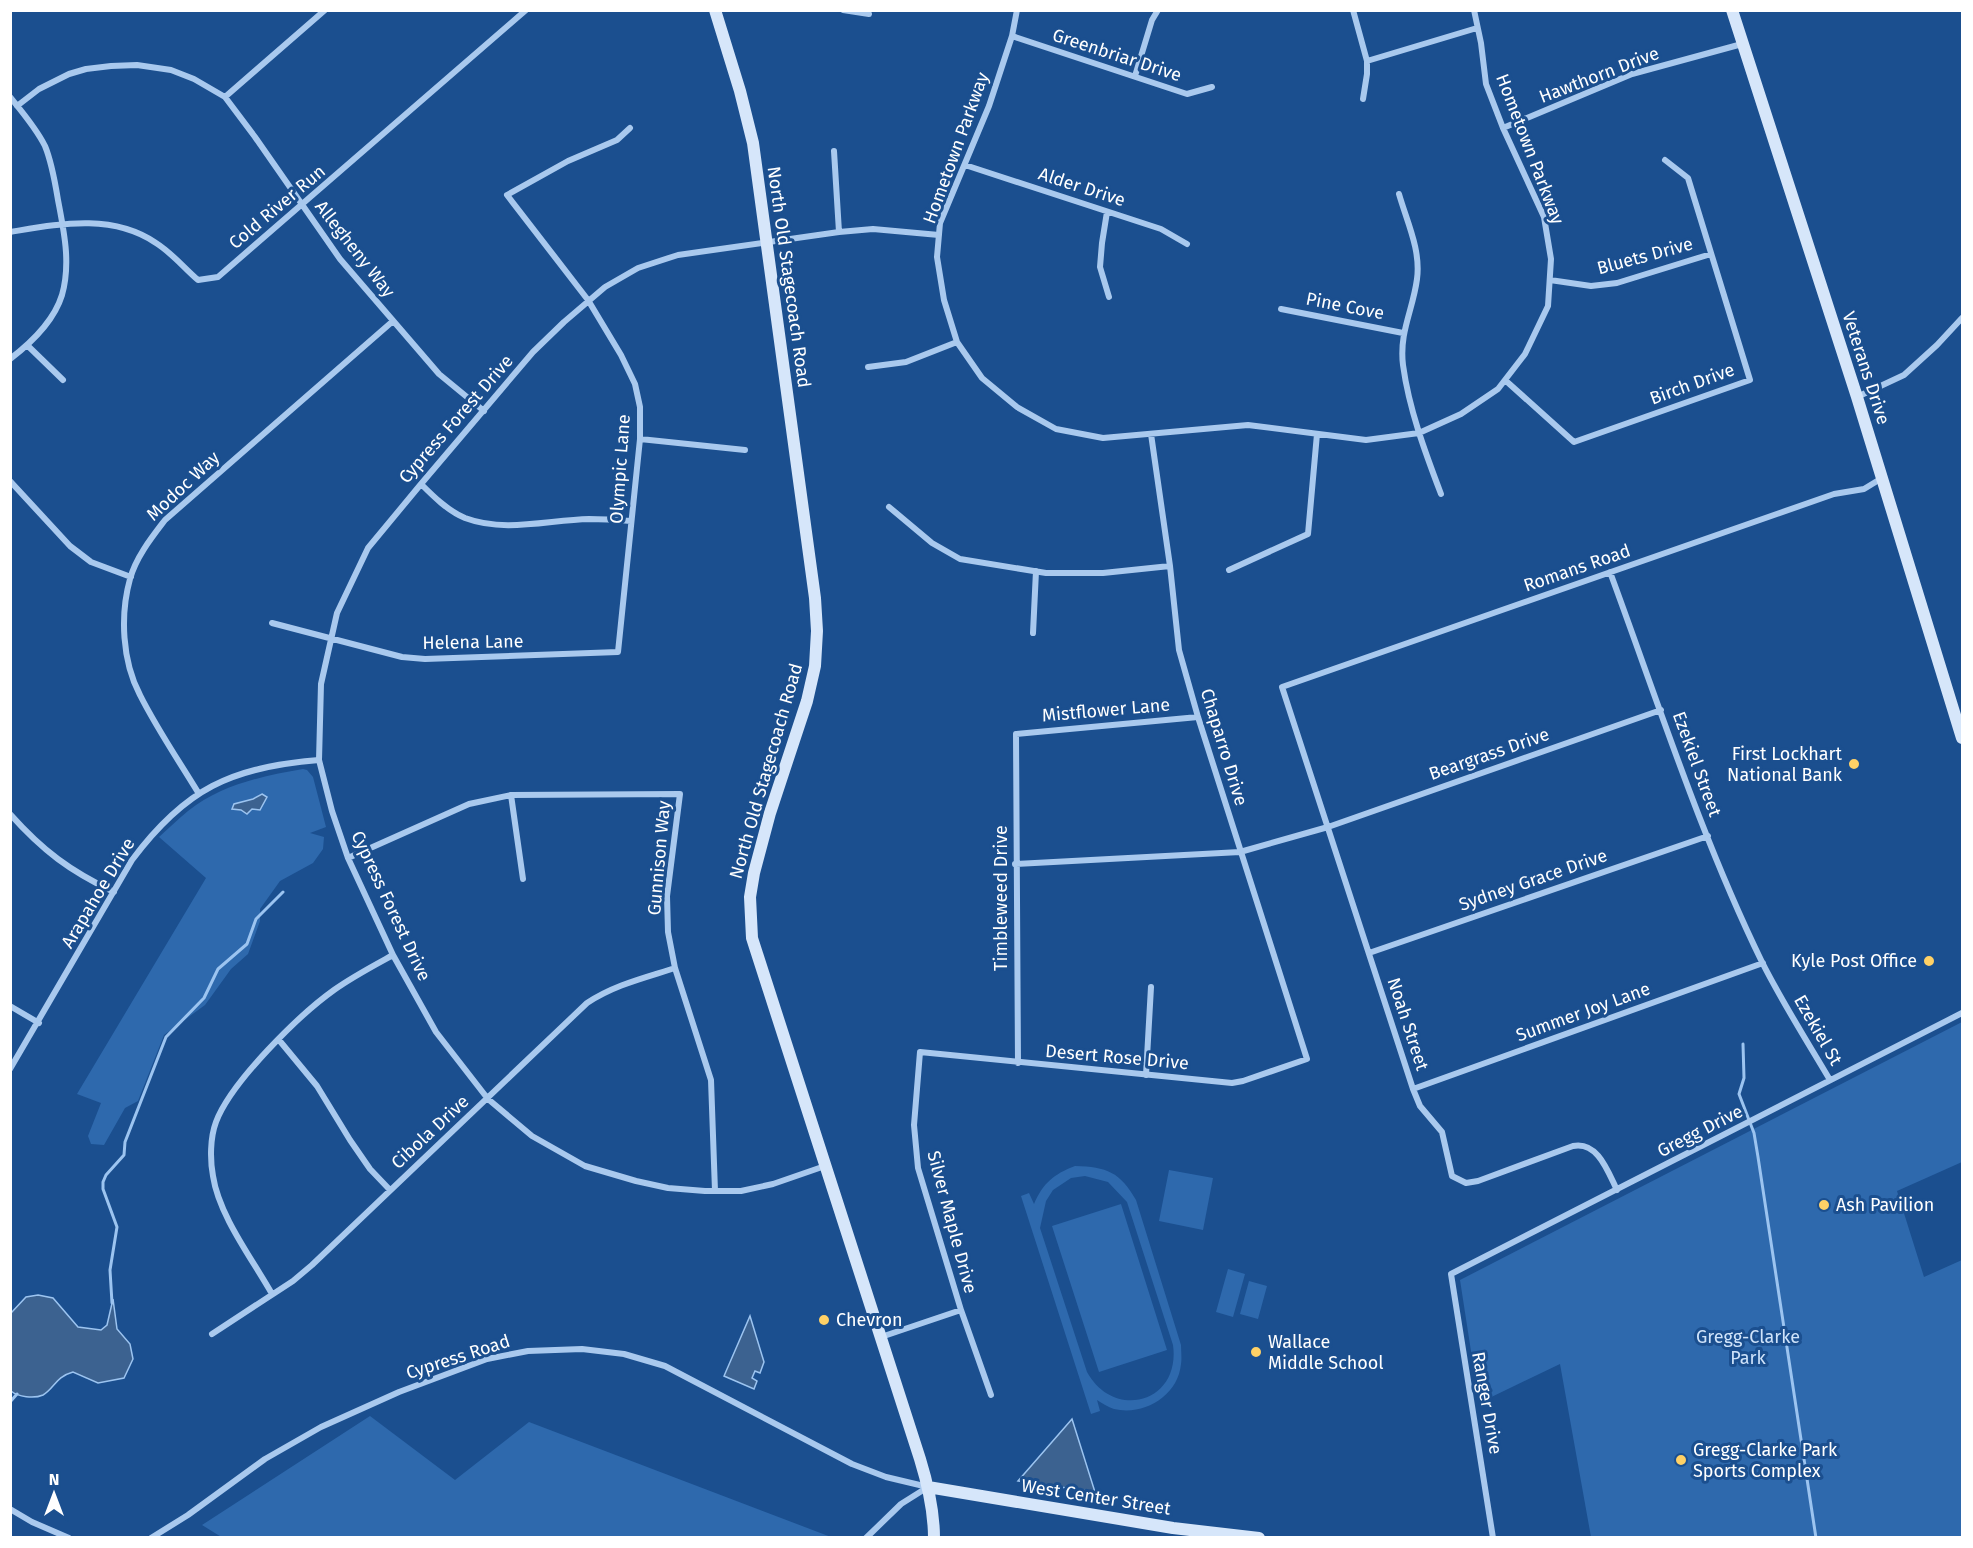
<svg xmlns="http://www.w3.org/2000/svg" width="1973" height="1548" font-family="'Fira Sans',sans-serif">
	<rect width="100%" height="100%" fill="#1b4f8f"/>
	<path fill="#2e69ad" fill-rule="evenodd" d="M303,769L307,770L313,777L326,827L310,833L324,837L323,849L313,863L280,881L260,909V921L248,954L231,969L205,1005L164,1035L138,1101L125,1108L104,1145L91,1144L88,1136L101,1103L77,1094L206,878L159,837C169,828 178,819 188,811C221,785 262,776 303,769Z
		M1962,1022V1162L1897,1191L1924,1277L1962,1260V1537H1591L1560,1364L1479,1403L1460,1280Z
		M1075,1166C1107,1167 1120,1172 1136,1200L1181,1345C1181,1351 1182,1358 1181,1364C1178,1396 1144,1416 1114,1409C1108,1407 1102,1403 1097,1400L1100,1411L1091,1414L1021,1196L1029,1193L1034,1204C1043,1183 1054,1174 1075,1166ZM1085,1176L1108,1182L1127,1202L1173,1345C1181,1403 1114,1421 1087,1372L1040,1228L1046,1201L1053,1190L1071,1178Z
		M1169,1170L1213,1178L1203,1230L1159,1221Z
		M1121,1204L1167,1350L1099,1372L1052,1226Z
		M1228,1269L1245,1274L1233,1317L1216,1312Z
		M1249,1281L1267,1286L1258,1319L1240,1314Z
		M370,1416L455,1480L529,1422L831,1537L223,1538L202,1525Z"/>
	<path fill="#3c6290" stroke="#9cc4f0" stroke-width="1.5" d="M262,794L267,797L260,810L252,809L247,814L241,810L232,809L234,804L253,799Z
		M38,1295L53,1298L78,1327L101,1330L107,1325L113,1299L117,1329L130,1344L133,1359L124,1378L98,1383L73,1372C55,1377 55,1388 43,1395C34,1399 18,1397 11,1391V1313L26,1297Z
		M750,1316L764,1362L760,1373L755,1371L752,1378L757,1381L754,1389L724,1376Z
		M1072,1419L1095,1492L1018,1481Z"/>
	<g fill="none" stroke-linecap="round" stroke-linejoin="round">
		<path stroke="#9cc4f0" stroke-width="3" d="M1743,1044L1744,1078L1739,1094L1754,1133L1758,1157L1816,1538
			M112,1303L110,1270L117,1227L103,1189V1182L106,1175L124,1155L125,1142L166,1037L204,998L218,969L247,944L256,919L283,892
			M10,1402L17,1394"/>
		<path stroke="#a9c9ee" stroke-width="6" d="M843,10L869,14
			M1017,10L1012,36L989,106L940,223L937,257L944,300L957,342L982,378L1017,407L1056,429L1103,438L1248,425L1366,440L1419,433L1461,414L1498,389L1525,354L1548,306L1551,259L1544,217L1503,128L1486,84L1481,43L1474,10
			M1353,10L1367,61V74L1363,99
			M1012,36L1187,94L1212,87
			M1367,61L1477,28
			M1135,76L1152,20L1158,10
			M10,97C23,113 36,128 45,146C52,163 55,182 58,200C64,232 71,263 62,295C54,321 31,343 10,359
			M225,97L325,10
			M17,106L39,89L69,74L86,69L111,66L137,65L171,70L194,79L225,97L255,137L340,259L439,374L484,411
			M1503,128L1632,74L1742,44
			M834,151L839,232
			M965,165L1161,229L1187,244
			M1399,194C1407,222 1421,250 1417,279C1413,310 1399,332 1403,365C1409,409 1425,452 1441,494
			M1107,212L1102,243L1100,267L1109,297
			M10,232C59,224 112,213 156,243C172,253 184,268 198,280L218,277L526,10
			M1550,280L1591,286L1617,283L1711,254
			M1281,309L1403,333
			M27,345L63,380
			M868,367L906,362L957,342
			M1505,380L1574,442L1750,380L1688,178L1665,160
			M1857,397L1904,375L1937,345L1962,318
			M640,439L745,450
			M10,481L70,546L91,562L131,577
			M421,484C433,496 448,511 465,518C505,533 548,520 589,519C603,519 618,520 631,521
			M889,507L932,543L960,559L1046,573H1103L1170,566
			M1229,570L1308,534L1317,434
			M1610,572C1658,702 1701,837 1762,962C1782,1002 1807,1041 1830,1080
			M272,623L402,657L425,659L618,652L640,439V407L635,384L621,355L588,300L507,195L568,161L617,140L630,128
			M1033,633L1036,571
			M199,794C179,761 157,729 140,695C122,661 120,615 130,579C136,557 152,537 165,520L393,321
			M511,795L523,879
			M10,814C43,851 70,871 114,892
			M348,858L469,804L511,795L680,794L667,896L668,932L675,968L711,1080L715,1191
			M1015,864L1240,852L1328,827L1661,710
			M1369,953L1708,836
			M10,1006L39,1023
			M279,1040L317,1086L350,1140L370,1169L390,1190
			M1018,1063L1016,734L1198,717
			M10,1069L132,860C185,789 231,767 319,760
			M1146,1075L1151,987
			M1413,1089L1763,963
			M825,1166L773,1184L741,1191H705L668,1188L636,1181L585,1166L532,1136L488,1099L436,1032L393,955L348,858L332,811L319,760L321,684L337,613L368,548L421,484L533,352L564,322L605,287L638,268L678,255L839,232L873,229L939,235
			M1617,1190C1608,1172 1598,1141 1573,1146L1478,1181L1466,1183L1452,1176L1442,1132L1420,1106L1413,1089L1282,687L1834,494L1864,489L1882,478
			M272,1294C253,1260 219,1216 213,1176C210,1160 210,1138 216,1122C231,1082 299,1015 334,990C352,977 373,966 393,955
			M212,1334L293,1281L312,1265L587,1003C614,985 644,978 675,968
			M881,1337L961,1310
			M991,1395L961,1310L918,1168L914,1125L920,1052L1232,1083L1243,1081L1307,1059L1198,717L1179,650L1170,566L1151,434
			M10,1509L32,1522L69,1538
			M151,1538L188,1515L265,1459L321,1427L399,1392L487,1359L528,1351L582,1349L624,1354L665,1366L852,1464L886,1477L928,1487
			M866,1538L901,1504L928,1487
			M1493,1538L1451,1274L1962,1013"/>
		<path stroke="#d6e6fa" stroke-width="12" d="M715,10L740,91L753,143L815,598L817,631L815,666L807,701L770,813L754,873L750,897L752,938L920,1459C928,1485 934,1510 934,1538
			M1732,10L1857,397L1962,738
			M928,1487L1173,1528L1259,1538"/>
	</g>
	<g fill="#ffd166" stroke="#1b4f8f" stroke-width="2">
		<circle cx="1854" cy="764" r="6"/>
		<circle cx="1929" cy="961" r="6"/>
		<circle cx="1824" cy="1205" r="6"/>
		<circle cx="824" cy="1320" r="6"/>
		<circle cx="1256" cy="1352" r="6"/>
		<circle cx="1681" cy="1460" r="6"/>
	</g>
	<g text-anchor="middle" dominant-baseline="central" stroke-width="6" stroke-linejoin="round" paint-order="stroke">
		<g font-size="18" fill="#fff" stroke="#1b4f8f">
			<text transform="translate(1117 55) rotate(18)">Greenbriar Drive</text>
			<text transform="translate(1599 75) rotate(-21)">Hawthorn Drive</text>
			<text transform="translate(956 148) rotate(-70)">Hometown Parkway</text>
			<text transform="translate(1530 149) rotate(69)">Hometown Parkway</text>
			<text transform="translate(1082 187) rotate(18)">Alder Drive</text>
			<text transform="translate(277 207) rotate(-40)">Cold River Run</text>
			<text transform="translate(355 249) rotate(52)">Allegheny Way</text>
			<text transform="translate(1645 256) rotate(-15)">Bluets Drive</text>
			<text transform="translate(789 277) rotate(82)">North Old Stagecoach Road</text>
			<text transform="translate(1345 306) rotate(11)">Pine Cove</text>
			<text transform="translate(1866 368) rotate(72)">Veterans Drive</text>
			<text transform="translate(1692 384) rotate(-20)">Birch Drive</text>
			<text transform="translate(456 419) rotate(-49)">Cypress Forest Drive</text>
			<text transform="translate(620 469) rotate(-86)">Olympic Lane</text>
			<text transform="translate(183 486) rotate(-43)">Modoc Way</text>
			<text transform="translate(1577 568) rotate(-19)">Romans Road</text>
			<text transform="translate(473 642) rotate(-1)">Helena Lane</text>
			<text transform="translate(1106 710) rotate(-5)">Mistflower Lane</text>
			<text transform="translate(1224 747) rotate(73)">Chaparro Drive</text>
			<text transform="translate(1489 754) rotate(-19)">Beargrass Drive</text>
			<text transform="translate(1697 764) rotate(70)">Ezekiel Street</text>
			<text transform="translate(766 771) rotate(-74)">North Old Stagecoach Road</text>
			<text transform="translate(659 858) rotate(-85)">Gunnison Way</text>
			<text transform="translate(1533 880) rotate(-19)">Sydney Grace Drive</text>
			<text transform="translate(98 893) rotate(-59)">Arapahoe Drive</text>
			<text transform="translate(1001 898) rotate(-90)">Timbleweed Drive</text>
			<text transform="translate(391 906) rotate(65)">Cypress Forest Drive</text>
			<text transform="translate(1583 1012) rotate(-20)">Summer Joy Lane</text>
			<text transform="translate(1408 1024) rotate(72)">Noah Street</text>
			<text transform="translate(1818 1030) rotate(60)">Ezekiel St</text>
			<text transform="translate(1117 1057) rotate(5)">Desert Rose Drive</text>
			<text transform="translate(1700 1131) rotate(-27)">Gregg Drive</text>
			<text transform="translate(430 1132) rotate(-43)">Cibola Drive</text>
			<text transform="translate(952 1222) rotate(75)">Silver Maple Drive</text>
			<text transform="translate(458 1357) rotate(-18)">Cypress Road</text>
			<text transform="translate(1487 1403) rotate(80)">Ranger Drive</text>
			<text transform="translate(1096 1497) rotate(9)">West Center Street</text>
		</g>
		<g font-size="18" fill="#fff" stroke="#1b4f8f" text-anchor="start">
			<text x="1842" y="754" text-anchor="end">First Lockhart<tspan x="1842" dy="21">National Bank</tspan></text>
			<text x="1917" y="961" text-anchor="end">Kyle Post Office</text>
			<text x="1836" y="1205">Ash Pavilion</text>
			<text x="836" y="1320">Chevron</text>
			<text x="1268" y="1342">Wallace<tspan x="1268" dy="21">Middle School</tspan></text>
			<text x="1693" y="1450">Gregg-Clarke Park<tspan x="1693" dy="21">Sports Complex</tspan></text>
		</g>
		<g font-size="18" fill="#cfe3fa" stroke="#1b4f8f">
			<text x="1748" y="1337">Gregg-Clarke<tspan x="1748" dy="21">Park</tspan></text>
		</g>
	</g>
	<rect width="1973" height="1548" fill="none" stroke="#ffffff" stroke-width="24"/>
	<g transform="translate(54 1494)" stroke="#1b4f8f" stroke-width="4.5" paint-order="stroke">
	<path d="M0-4.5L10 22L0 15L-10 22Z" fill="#ffffff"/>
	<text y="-9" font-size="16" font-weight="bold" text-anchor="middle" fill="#ffffff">N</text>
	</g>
</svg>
